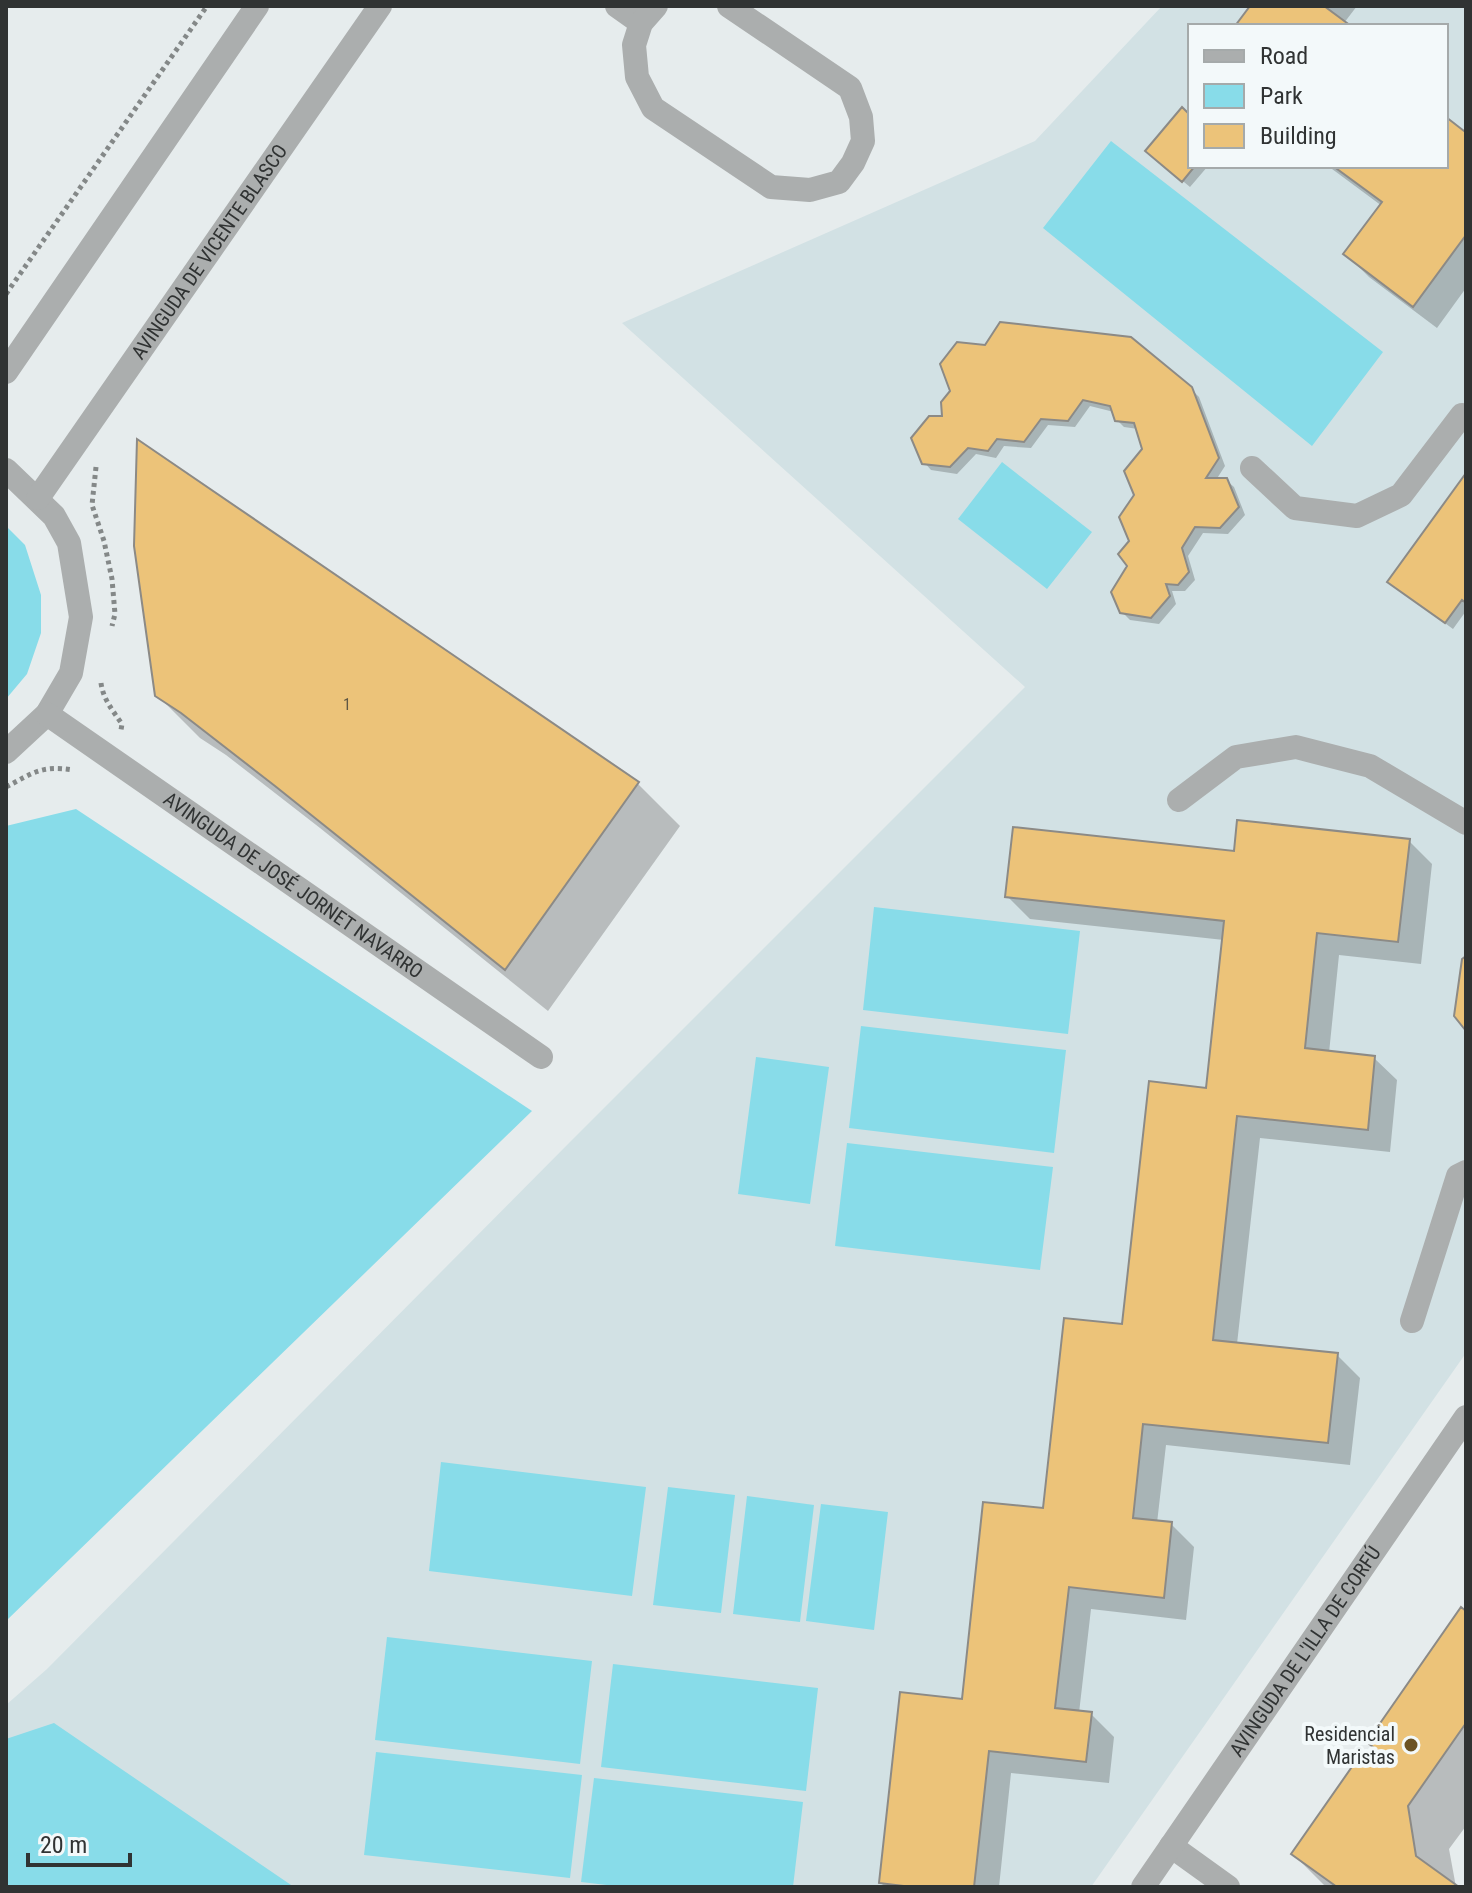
<svg xmlns="http://www.w3.org/2000/svg" width="1472" height="1893" font-family="'Roboto Condensed',sans-serif">
	<rect width="100%" height="100%" fill="#e6eced"/>
	<path fill="#d2e1e4" fill-rule="evenodd" d="M1162,6H1466V1353L1091,1887H6V1705L47,1669L570,1142L1025,687L622,323L1035,141ZM1190,26H1446V166H1190Z"/>
	<path fill="#88dce9" d="M1111,141L1383,352L1312,446L1043,228Z
		M1002,462L1092,532L1047,589L958,519Z
		M6,526L25,545L41,595V633L27,674L6,699Z
		M76,809L532,1111L6,1621V826Z
		M874,907L1080,931L1068,1034L863,1010Z
		M861,1026L1066,1050L1054,1153L849,1128Z
		M756,1057L829,1067L810,1204L738,1194Z
		M847,1143L1053,1167L1040,1270L835,1246Z
		M441,1462L646,1487L632,1596L429,1571Z
		M668,1487L735,1495L721,1613L653,1605Z
		M747,1496L814,1505L800,1622L733,1614Z
		M821,1504L888,1512L874,1630L806,1621Z
		M387,1637L592,1661L580,1764L375,1740Z
		M613,1664L818,1688L806,1791L601,1767Z
		M54,1723L294,1887H6V1739Z
		M376,1752L582,1775L570,1878L364,1855Z
		M594,1778L803,1802L793,1887H624L581,1882Z"/>
	<path fill="#0003" d="M1252,6H1357L1344,23L1348,26H1237Z
		M1190,117V166H1208L1190,187L1155,158Z
		M1446,120L1465,134L1466,132V288L1437,328L1369,277L1346,254L1382,206L1328,166H1446Z
		M1191,389L1199,397L1225,466L1216,480H1226L1234,487L1245,515L1228,534L1203,533L1188,556L1195,580L1185,591H1172L1176,604L1159,624L1130,620L1122,612L1144,449L1138,429L1124,427L1117,420L1114,412L1090,406L1075,427L1048,425L1031,448L1004,446L996,458L976,454L957,474L931,470L924,462L944,418L943,403Z
		M139,442L638,784L680,826L548,1011L320,828L226,755L200,738L157,695Z
		M1466,476V611L1453,629L1397,588Z
		M1409,841L1432,864L1421,964L1339,955L1329,1053L1374,1058L1397,1080L1390,1152L1260,1138L1237,1344L1337,1355L1360,1378L1350,1465L1166,1445L1157,1523L1171,1524L1194,1547L1186,1620L1091,1609L1079,1713L1091,1714L1114,1737L1109,1783L1011,1773L999,1887H885L881,1883L963,1701L1124,1326L1208,1090L1224,940L1030,919L1007,896L1235,854Z
		M1466,1613V1826L1449,1849L1456,1887H1326L1293,1854L1369,1759Z"/>
	<path fill="#ecc379" stroke="#8c8a86" stroke-width="2" d="M1250,6H1324L1351,26H1235Z
		M1182,107L1190,115V166H1195L1182,182L1145,151Z
		M1446,117L1464,131L1466,129V235L1413,307L1343,254L1382,202L1333,166H1446Z
		M1000,322L1131,337L1192,387L1219,458L1206,478H1227L1239,507L1220,528L1195,527L1182,548L1189,572L1178,585L1166,584L1170,596L1151,618L1120,613L1111,592L1127,566L1118,554L1129,541L1119,517L1134,495L1124,471L1142,449L1134,423L1115,421L1110,406L1083,400L1068,421L1041,419L1024,442L997,439L988,451L968,448L950,467L922,464L911,438L929,416H942L941,402L950,391L940,364L957,342L985,345Z
		M137,439L639,782L505,970L275,786L181,713L155,696L134,546Z
		M1466,473V603L1462,600L1445,623L1387,582Z
		M1237,820L1410,839L1398,942L1317,933L1305,1048L1375,1056L1368,1130L1237,1116L1213,1340L1338,1353L1328,1443L1143,1424L1133,1518L1172,1522L1164,1598L1069,1587L1055,1708L1092,1712L1086,1762L989,1751L974,1887H912L879,1883L900,1692L962,1699L983,1502L1043,1508L1064,1318L1122,1324L1149,1081L1206,1088L1224,921L1005,897L1013,827L1234,851Z
		M1466,956V1031L1454,1016L1462,959Z
		M1461,1607L1466,1611V1723L1408,1806L1416,1856L1459,1887H1337L1291,1854L1363,1751L1369,1756L1374,1748L1367,1742Z"/>
	<g fill="none" stroke-linecap="round" stroke-linejoin="round">
		<path stroke="#848888" stroke-width="5" stroke-dasharray="4 4" stroke-linecap="butt" d="M6,294L207,6
			M96,467L92,505L104,541L112,579L115,614L112,626
			M101,683C103,699 113,711 122,724L121,730
			M6,787C33,773 41,765 73,770"/>
		<g stroke="#abaeae" stroke-width="24">
			<path d="M617,6L641,23"/>
			<path d="M656,6L641,23L634,45L637,77L653,108L771,187L810,190L839,182L853,163L863,141L861,117L850,88L729,6"/>
			<path d="M6,372L257,6"/>
			<path d="M1252,468L1295,508L1357,516L1401,495L1462,415L1466,417"/>
			<path d="M6,470L54,516L69,543L81,617L71,673L47,714L6,752"/>
			<path id="s1" d="M38,498L380,6"/>
			<path id="s2" d="M47,714L541,1057"/>
			<path d="M1179,800L1236,757L1296,747L1370,766L1466,823"/>
			<path d="M1412,1321L1458,1176L1466,1172"/>
			<path d="M1171,1846L1228,1887"/>
			<path id="s3" d="M1143,1887L1466,1417"/>
		</g>
	</g>
	<circle fill="#6b5223" stroke="#f3f9fa" stroke-width="3" cx="1411" cy="1745" r="8"/>
	<g text-anchor="middle" dominant-baseline="central" stroke-width="8" stroke-linejoin="round" paint-order="stroke">
		<g font-size="16" fill="#5f5744">
			<text x="347" y="704">1</text>
		</g>
		<g font-size="20" fill="#303333" stroke="#f3f9fa">
			<text stroke="none"><textPath href="#s1" startOffset="300">AVINGUDA DE VICENTE BLASCO</textPath></text>
			<text stroke="none"><textPath href="#s2" startOffset="300">AVINGUDA DE JOSÉ JORNET NAVARRO</textPath></text>
			<text stroke="none"><textPath href="#s3" startOffset="286">AVINGUDA DE L'ILLA DE CORFÚ</textPath></text>
		</g>
		<g font-size="20" fill="#303333" stroke="#f3f9fa" text-anchor="end">
			<text x="1395" y="1734">Residencial<tspan x="1395" dy="23">Maristas</tspan></text>
		</g>
	</g>
	<rect width="1472" height="1893" fill="none" stroke="#303333" stroke-width="16"/>
	<rect x="1188" y="24" width="260" height="144" fill="#f3f9fa" stroke="#a5aaaa" stroke-width="2"/>
	<rect x="1204" y="50" width="40" height="12" fill="#abaeae" stroke="#a5aaaa" stroke-width="2"/>
	<text x="1260" y="64" font-size="24" fill="#303333">Road</text>
	<rect x="1204" y="84" width="40" height="24" fill="#88dce9" stroke="#a5aaaa" stroke-width="2"/>
	<text x="1260" y="104" font-size="24" fill="#303333">Park</text>
	<rect x="1204" y="124" width="40" height="24" fill="#ecc379" stroke="#a5aaaa" stroke-width="2"/>
	<text x="1260" y="144" font-size="24" fill="#303333">Building</text>
	<path d="M28 1853v12h102v-12" fill="none" stroke="#303333" stroke-width="4"/>
	<text x="40" y="1853" font-size="24" fill="#303333" stroke="#f3f9fa" stroke-width="6" paint-order="stroke">20 m</text>
</svg>
